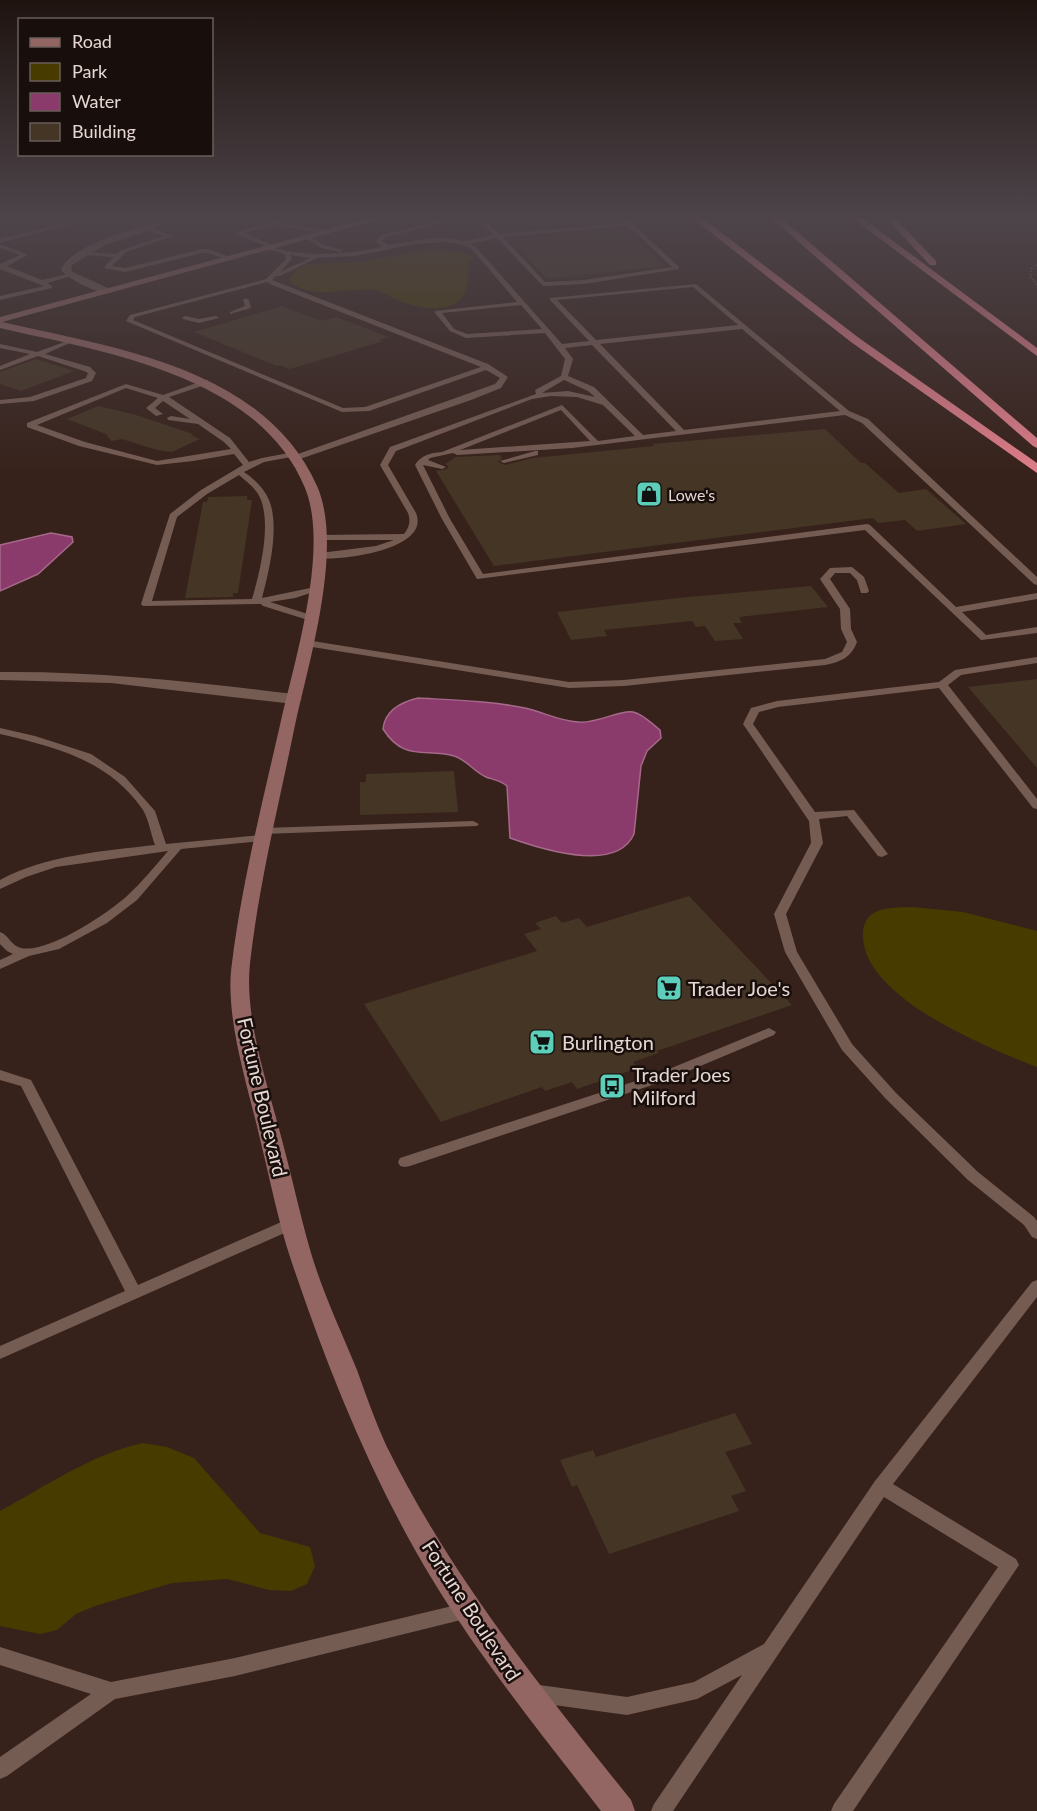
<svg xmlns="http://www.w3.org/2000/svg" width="1037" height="1811" font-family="Lato,sans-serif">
	<rect width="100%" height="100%" fill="#37221b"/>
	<path fill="#483b00" d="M429,250L455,251L473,256L468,264C473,308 445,314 408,304C396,301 386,292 374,290C347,287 311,302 288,280L298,269L308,264L360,262Z
		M912,907L963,912L1037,931V1067C988,1048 861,997 863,934C864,906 890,908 912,907Z
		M143,1443L167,1447L194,1458L260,1533L310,1547L315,1566L307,1584L291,1591L269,1590L227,1579L172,1583L95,1606L76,1614L57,1630L40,1634L0,1626V1511C46,1486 92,1454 143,1443Z"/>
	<path fill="#8a3a6b" stroke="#a6698a" stroke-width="1.5" d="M51,533L72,537L73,542L38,574L0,591V545Z
		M418,698C453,700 490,701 525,708C543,712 559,721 578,722C597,724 618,710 633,712C643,714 652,724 660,730L661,738L647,751L641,766L634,834C616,874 541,849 510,838L507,786C500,780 494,780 486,777C474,772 466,759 454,756C425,748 404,762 383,729C385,710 401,702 418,698Z"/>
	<path fill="#453525" d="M624,229L666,266L547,279L509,239Z
		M282,306L322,321L336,317L389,337L379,340L383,341L290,369L280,365L277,366L194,332Z
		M36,359L74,371L21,391L0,384V372Z
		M98,406L136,415L193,434L191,435L200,439L172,452L157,450L122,439L111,441L106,434L67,419Z
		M825,429L861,463H865L899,493L926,489L966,524L917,531L905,520L878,523L873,518L494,566L436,471L447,469L448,466L445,464L456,457L500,455L502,458L498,462L505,465L533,458L654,446L653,444Z
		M247,496V500H252L238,593H233V597L185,598L203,502H207L208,497Z
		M811,586L828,607L739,617L742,623H733L743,639L715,641L705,626L696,627L692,621L604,630L607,636L571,640L557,612L678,598Z
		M1037,679V768L968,687Z
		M454,771L458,812L360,815V782H366V774Z
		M689,896L792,1005L657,1051L659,1053L633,1062L638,1068L577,1089L572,1082L545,1091L542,1087L441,1122L364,1004L537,951L524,934L541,929L535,923L556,916L562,923L579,918L587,927Z
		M735,1413L752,1444L725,1452L746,1491L731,1496L739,1511L609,1554L577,1485L572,1487L560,1460L593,1450L596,1457Z"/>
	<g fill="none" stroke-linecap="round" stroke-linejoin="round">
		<path stroke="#84716b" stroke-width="2" stroke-dasharray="1 2" stroke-linecap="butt" d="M1037,265L1032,268L1030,276L1037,285"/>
		<path fill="#755c53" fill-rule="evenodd" d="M86,217H97L0,243V239Z
			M109,217C122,217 136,227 148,226C162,224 174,217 188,217L152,228L173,236L126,252L112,266L125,268L202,249L211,250L231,258L228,260L208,253H202L125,272L105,268V266L114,257L85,255L83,252L117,254L122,250L164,236Z
			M454,217H465L386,237L382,241L388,245L431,238H446L464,241L494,235L473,217H480L500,234L625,223L619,217H626L679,267V269L584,284L543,286L497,238L470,244L475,246L562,344L589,341L550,300V298L696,284L849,411L868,419L1037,577V585L1034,584L862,423L845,415L572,448L457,455L453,453L430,458L428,460L446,467L442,469L423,465L450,519L483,574L867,524L870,525L956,607L1037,593V599L962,612L986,635L1037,627V633L981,640L865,530L477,579L442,519L415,465C421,455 430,453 442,452L562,405L598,441L635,436L603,405L577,397L551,396L532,399L396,451L388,465L416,513C431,550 340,561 317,558V554L320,553L376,546L394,540H322L319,539V535L404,534C409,528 411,522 408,513L380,465L390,447L536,394L535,390L561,376L565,359L545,333L466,338L450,331L435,313V311L517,302L471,248L459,244L446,242L415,244L355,256L317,258L280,276H276L272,280L488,364L508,377L501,388L471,400L297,460H291V457L264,462L244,472C254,479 264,488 269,500C280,527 269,571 262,598L320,586V590L295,598L270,602L314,616V620H308L263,606L261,604L143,606L141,604L170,514L201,490L243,465L234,454L193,461L157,465L79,446L27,427V423L126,384L163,395L205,380H208V384L169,397L230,438L249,462L262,458L294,452L298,454L495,384L500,378L486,370L369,411L342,412L126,321L130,315L266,279L286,259L285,254L266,249L267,247L236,234V232L275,221L327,231L329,234L275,225L244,233L275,246V248C311,258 347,254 382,247L375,241L382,235ZM628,226L672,267L584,280L545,282L503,237ZM290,255L310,258L280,272L292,259ZM267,282L272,285L481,367L365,407L343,408L133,320L135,317ZM693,287L738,325L596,340L557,300ZM521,305L542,329L467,334L454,329L442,313ZM742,329L840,411L684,430L600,344ZM592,345L676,431L643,435L594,387L568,376L573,359L565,348ZM564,380L588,391L595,397L568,391L542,393ZM126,388L158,398L146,408L156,416L163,414L155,408L163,401L190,419L171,416L167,418L168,420L198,424L224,442L231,449L157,461L85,442L37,425ZM561,410L590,441L460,450ZM239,475C247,482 257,489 261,500C271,527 260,572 252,599L152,601L177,517L207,494Z
			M308,236L326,246L343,250L340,252L322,248L306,239Z
			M0,244L28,255L7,266L42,280L72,273L75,275L47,283L52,286V288L0,300V296L44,286L0,269V264L20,255L0,248Z
			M246,298L249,300L251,308L230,314V312L245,306L243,300Z
			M185,316L199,319L216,316L219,318L199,323L183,319L182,318Z
			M67,341L72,342L45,354L90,367L96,373L92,381L34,401L0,404V400L30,397L80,380L86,378L88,373L84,371L38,356L0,370V366L30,354L0,348V344L37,352Z
			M535,451H538V455L504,463L500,461Z
			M852,567L864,577L869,591L867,593H861L857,580L850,573H835L830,579L850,609L851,629L857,642C851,658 840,662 825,665L624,686L569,688L306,646L301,643L306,640L569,682L624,680L825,659L842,652L847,642L841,629L840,609L820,579L830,568Z
			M1037,657V663L961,675L948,685L1037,799V809L1033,808L939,688L778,707L759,712L753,724L815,812L854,810L888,854L882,857L878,856L847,816L819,819L823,843L786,914L797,952L852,1044L896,1093L978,1172L1034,1217L1037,1221V1239L1032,1237L1024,1225L968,1180L886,1099L842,1050L785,952L774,914L811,843L809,821L743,724L751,708L777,701L939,682L955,670Z
			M0,728L35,736L91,754L125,777L155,811L166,844L262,835L268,838L262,841L181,849L137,900L107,923L59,949L29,956L0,969V960L13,954L7,951L0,944V932C9,935 11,946 21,948C48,954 108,913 127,896C142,882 155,866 168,851L56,867L26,877L0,889V880C46,855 104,851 155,845C151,835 149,820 143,810C109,760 55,747 0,734Z
			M473,821L479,824L477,826L264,834L258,831L264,828Z
			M769,1028L776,1032L774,1035L667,1080L410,1166L405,1167L400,1166L398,1162L400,1158L657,1074Z
			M0,1070L31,1080L138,1285L288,1219L293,1217L298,1219L300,1223L298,1227L0,1359V1346L125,1291L21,1086L0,1080Z
			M1037,1280V1297L893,1484L1016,1559L1019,1565L853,1811H831L834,1804L998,1567L884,1497L673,1811H651L654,1804L742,1675L697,1699L627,1715L532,1702L525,1699L522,1693L525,1687L532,1684L627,1697L694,1682L764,1644L875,1481L1032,1282Z
			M469,1602L475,1604L478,1610L475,1616L469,1618L235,1676L115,1699L7,1776L0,1779V1757L91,1694L0,1665V1647L111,1682L235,1658Z"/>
		<path fill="#755c53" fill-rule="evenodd" d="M142,227L146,230L145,232L105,245L72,265L71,270L73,272L110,289V293C97,294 70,280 61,270C69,248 121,233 142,227Z
			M0,672C99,671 196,682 294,694L302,699L294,704L111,683L0,680Z"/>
		<path fill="#946663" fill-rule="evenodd" d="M374,217H389L2,322C114,348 264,367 317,486C344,547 309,661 295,725C279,804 259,883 250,963C244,1019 268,1085 282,1140C292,1177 300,1215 311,1253C323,1293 341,1331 357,1370C366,1395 375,1421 386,1445C450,1575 541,1688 631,1800L635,1811H601C543,1736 482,1661 432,1579C372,1480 328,1370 291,1260C278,1221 270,1179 260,1139C248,1086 224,1016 232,963C242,883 262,804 280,725C294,662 330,549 305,488C259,375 104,352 0,328V317Z"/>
		<path fill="#de7d89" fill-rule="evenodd" d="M691,217H701L859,338L1037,463V473L851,342Z
			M770,217H780L1037,438V448L1033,446Z
			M851,217H861L1037,348V356Z
			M885,217H894L936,261V265H930Z"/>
	</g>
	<linearGradient id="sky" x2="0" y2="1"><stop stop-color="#1e130f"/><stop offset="0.46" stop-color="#4d444a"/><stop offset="1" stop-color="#4d444a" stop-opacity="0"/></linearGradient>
	<rect width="1037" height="471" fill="url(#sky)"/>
	<defs>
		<g id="shop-square" transform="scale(1.35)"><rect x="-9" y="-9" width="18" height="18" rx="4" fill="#5dceb9" stroke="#180e0b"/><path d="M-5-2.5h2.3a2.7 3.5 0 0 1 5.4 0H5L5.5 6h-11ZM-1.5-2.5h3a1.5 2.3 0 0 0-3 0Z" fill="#111"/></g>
		<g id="supermarket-square" transform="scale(1.35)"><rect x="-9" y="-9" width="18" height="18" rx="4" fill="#5dceb9" stroke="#180e0b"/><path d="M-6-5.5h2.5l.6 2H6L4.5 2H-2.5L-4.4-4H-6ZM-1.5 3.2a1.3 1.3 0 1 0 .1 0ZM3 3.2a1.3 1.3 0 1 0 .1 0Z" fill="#111"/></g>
		<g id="bus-square" transform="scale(1.35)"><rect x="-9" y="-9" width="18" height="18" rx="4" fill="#5dceb9" stroke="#180e0b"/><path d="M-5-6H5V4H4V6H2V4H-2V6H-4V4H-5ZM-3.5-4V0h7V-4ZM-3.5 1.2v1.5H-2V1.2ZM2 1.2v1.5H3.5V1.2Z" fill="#111"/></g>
	</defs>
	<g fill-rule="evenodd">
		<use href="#shop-square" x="649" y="494"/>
		<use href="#supermarket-square" x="669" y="988"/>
		<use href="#supermarket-square" x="542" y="1042"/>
		<use href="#bus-square" x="612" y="1086"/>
	</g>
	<g text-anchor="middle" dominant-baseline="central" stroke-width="5" stroke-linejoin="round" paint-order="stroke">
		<g font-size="16" fill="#e6d7d2" stroke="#180e0b" text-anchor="start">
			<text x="668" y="494">Lowe's</text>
		</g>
		<g font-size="20" fill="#e6d7d2" stroke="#180e0b" text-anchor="start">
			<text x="688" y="988">Trader Joe's</text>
			<text x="562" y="1042">Burlington</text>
			<text x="632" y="1074">Trader Joes<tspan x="632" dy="23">Milford</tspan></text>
		</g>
		<g font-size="20" fill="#e6d7d2" stroke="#180e0b">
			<text transform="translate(263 1097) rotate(77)">Fortune Boulevard</text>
			<text transform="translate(472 1610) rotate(57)">Fortune Boulevard</text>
		</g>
	</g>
	<rect x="18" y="18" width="195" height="138" fill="#180e0b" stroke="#6a5e5b" stroke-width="1.5"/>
	<rect x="30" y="38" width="30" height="9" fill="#946663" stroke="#6a5e5b" stroke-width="1.5"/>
	<text x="72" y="48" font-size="18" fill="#e6d7d2">Road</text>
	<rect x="30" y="63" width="30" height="18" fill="#483b00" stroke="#6a5e5b" stroke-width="1.5"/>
	<text x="72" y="78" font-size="18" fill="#e6d7d2">Park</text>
	<rect x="30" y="93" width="30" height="18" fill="#8a3a6b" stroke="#6a5e5b" stroke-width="1.5"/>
	<text x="72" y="108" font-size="18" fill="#e6d7d2">Water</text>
	<rect x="30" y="123" width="30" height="18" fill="#453525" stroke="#6a5e5b" stroke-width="1.5"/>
	<text x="72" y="138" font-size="18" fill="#e6d7d2">Building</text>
</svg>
